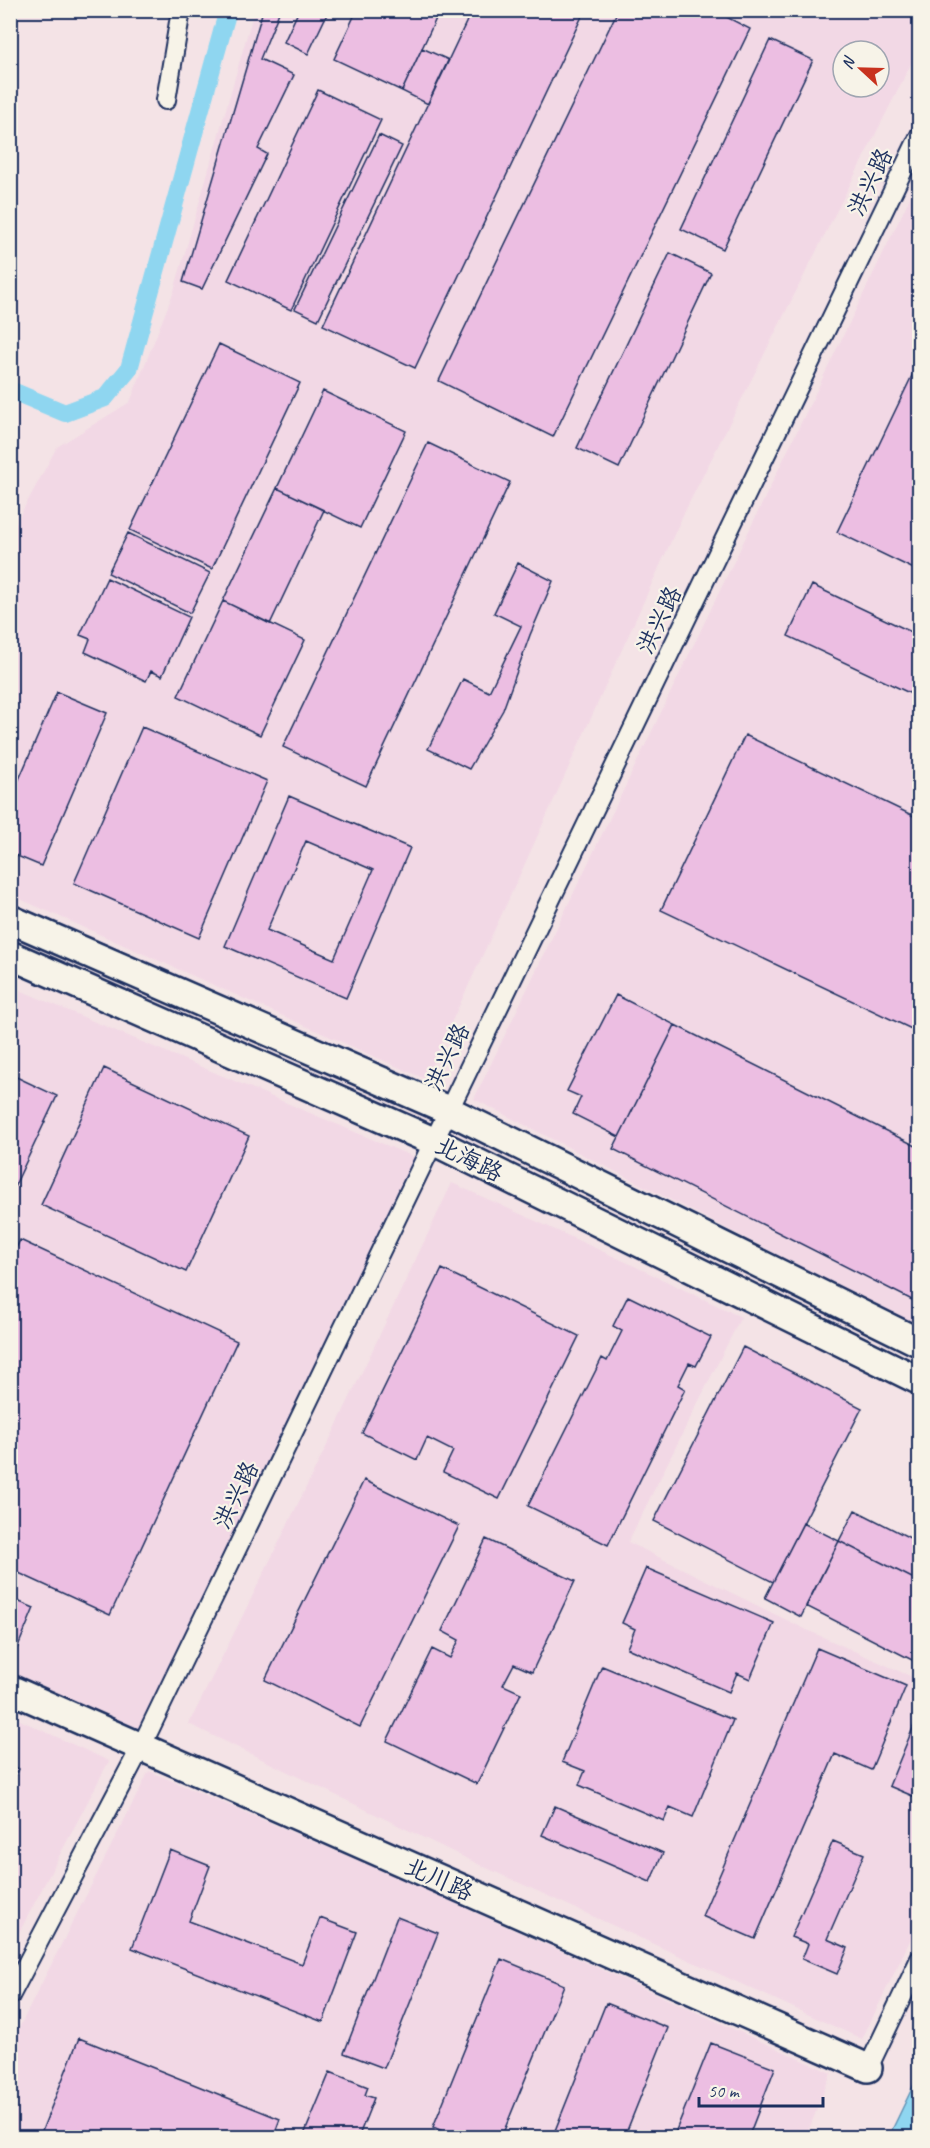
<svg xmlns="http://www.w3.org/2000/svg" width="930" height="2148" font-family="Caveat,'LXGW WenKai TC',sans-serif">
	<rect width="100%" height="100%" fill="#f4e3e6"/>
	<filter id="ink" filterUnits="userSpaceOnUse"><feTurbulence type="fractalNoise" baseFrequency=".0167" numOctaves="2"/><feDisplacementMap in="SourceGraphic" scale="12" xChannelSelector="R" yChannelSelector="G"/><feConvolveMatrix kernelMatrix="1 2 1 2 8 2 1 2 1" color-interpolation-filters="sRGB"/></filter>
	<g filter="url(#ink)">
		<path fill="#f2d8e5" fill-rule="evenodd" d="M254,11H919V48L682,517L518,879L425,1079L11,895V532L57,447L130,402L174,291ZM843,51H879V87H843Z
			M919,179V1327L474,1099Z
			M10,986L414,1157L139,1732L11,1677Z
			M452,1183L626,1262L741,1317L628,1542L807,1630L919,1680V1922L862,2039L480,1865L189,1724L333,1433Z
			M11,1716L109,1761L11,1948Z
			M149,1771L390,1874L831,2073L806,2137L11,2138L10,2046Z"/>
		<path fill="#8fd6f0" stroke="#6193b6" stroke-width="1.5" d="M919,2074V2137H888L892,2130Z"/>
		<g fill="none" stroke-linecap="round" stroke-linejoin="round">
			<path stroke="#8fd6f0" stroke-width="18" d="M10,390L65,413L105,398L129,369L228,10"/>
		</g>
		<path fill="#ecbee2" stroke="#1b2f5e" stroke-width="1.5" fill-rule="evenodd" d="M263,10H280L260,59L294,75L258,149L267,154L202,289L183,282Z
			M299,10H329L308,54L284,42Z
			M357,10H440L402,91L334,59Z
			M472,10H585L415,368L323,325Z
			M618,10H713L750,29L553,437L439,381Z
			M770,40L813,60L723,249L681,229Z
			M422,48L449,60L428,104L402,91Z
			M318,90L381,120L291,310L228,280Z
			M379,135L402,146L318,320L295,309Z
			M670,253L711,273L619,468L577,448Z
			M219,344L300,383L212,569L130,530Z
			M920,359V572L837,532Z
			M323,391L406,431L360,528L277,488Z
			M428,443L510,482L366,786L283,747Z
			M277,488L324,510L270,624L223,601Z
			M128,533L210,573L190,613L108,573Z
			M518,563L553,581L530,635L503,710L469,769L428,749L463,679L489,692L521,626L494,613Z
			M107,578L189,617L162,676L151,671L146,681L85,652L90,639L80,635Z
			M812,585L920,636V698L788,636Z
			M223,601L305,640L260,735L178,696Z
			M57,692L107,713L41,866L10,853V800Z
			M142,727L267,781L199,938L74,883Z
			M745,735L920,819V1033L661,910Z
			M289,796L410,848L346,998L225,946ZM306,841L373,870L334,959L267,930Z
			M616,995L675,1025L619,1137L573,1114L581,1097L567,1091Z
			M675,1025L920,1148V1304L613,1149Z
			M104,1068L249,1136L186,1272L41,1205Z
			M10,1074L57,1096L10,1196Z
			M20,1240L237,1341L110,1615L10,1569V1261Z
			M442,1269L579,1336L499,1499L443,1472L453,1451L427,1438L417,1460L362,1433Z
			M628,1296L711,1337L696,1366L689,1363L678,1385L685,1389L608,1545L528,1506L602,1358L607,1361L622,1331L613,1326Z
			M743,1347L862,1408L773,1582L654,1521Z
			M364,1480L459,1526L360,1727L265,1680Z
			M855,1510L920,1543V1582L839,1541Z
			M803,1523L839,1541L801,1617L765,1598Z
			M486,1539L575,1581L532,1672L514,1664L503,1685L521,1693L477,1784L387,1741L432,1649L450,1658L459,1640L442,1631Z
			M839,1541L920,1582V1664L806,1606Z
			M646,1568L774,1623L750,1679L737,1673L729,1692L627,1648L635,1629L622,1623Z
			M10,1598L34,1608L14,1656L10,1654Z
			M817,1648L906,1686L871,1770L835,1754L755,1939L702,1916Z
			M602,1666L733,1720L693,1817L670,1807L664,1821L579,1785L585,1771L562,1762Z
			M920,1711V1799L889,1786Z
			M10,1764L19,1769L10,1787Z
			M555,1806L663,1853L650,1882L542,1835Z
			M833,1841L864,1854L827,1939L848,1948L837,1974L802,1959L808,1944L791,1937Z
			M170,1850L210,1866L189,1921L302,1964L320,1918L357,1932L323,2022L132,1948Z
			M397,1917L438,1933L384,2068L344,2053Z
			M501,1959L564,1985L501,2138H459L433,2127Z
			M606,2003L668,2028L624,2138H552Z
			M79,2038L280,2119L273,2138H39Z
			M711,2043L775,2068L748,2138H673Z
			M330,2072L368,2087L365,2095L374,2098L358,2138L303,2137Z"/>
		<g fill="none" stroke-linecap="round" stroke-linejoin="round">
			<g stroke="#1b2f5e" stroke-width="22">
				<path id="street" d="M166,100L181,10
					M10,1996L141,1747L920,135
					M868,2068L920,1959"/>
			</g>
			<g stroke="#1b2f5e" stroke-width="32">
				<path id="secondary" d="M10,919L448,1110L920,1343
					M10,955L433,1141L920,1381
					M10,1689L868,2068"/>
			</g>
			<use href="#street" stroke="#f7f3e8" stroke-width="18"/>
			<use href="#secondary" stroke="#f7f3e8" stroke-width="27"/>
		</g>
	</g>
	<g text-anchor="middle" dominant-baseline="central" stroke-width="4.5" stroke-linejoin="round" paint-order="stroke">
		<g font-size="24" fill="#1b2f5e" stroke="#f7f3e8">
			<text transform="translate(870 182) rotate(-64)">洪兴路</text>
			<text transform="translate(659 620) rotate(-64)">洪兴路</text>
			<text transform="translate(447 1057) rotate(-64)">洪兴路</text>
			<text transform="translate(469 1159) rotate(26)">北海路</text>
			<text transform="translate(236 1495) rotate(-64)">洪兴路</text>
			<text transform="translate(439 1879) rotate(24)">北川路</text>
		</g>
	</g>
	<rect width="930" height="2148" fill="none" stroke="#f7f3e8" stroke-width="36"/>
	<rect x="18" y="18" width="894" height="2112" fill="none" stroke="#1b2f5e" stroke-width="2" filter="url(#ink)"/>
	<g transform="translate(861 69) rotate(292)"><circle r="28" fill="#f7f3e8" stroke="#9fa5b1" stroke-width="1.5"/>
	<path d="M0-4.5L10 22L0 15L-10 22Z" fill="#c8321e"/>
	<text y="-9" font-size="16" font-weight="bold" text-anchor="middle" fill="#1b2f5e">N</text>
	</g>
	<path d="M699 2097v9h124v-9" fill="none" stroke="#1b2f5e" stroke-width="3"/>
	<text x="708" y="2097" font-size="18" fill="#1b2f5e" stroke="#f7f3e8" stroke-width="4.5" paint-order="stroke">50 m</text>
</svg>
